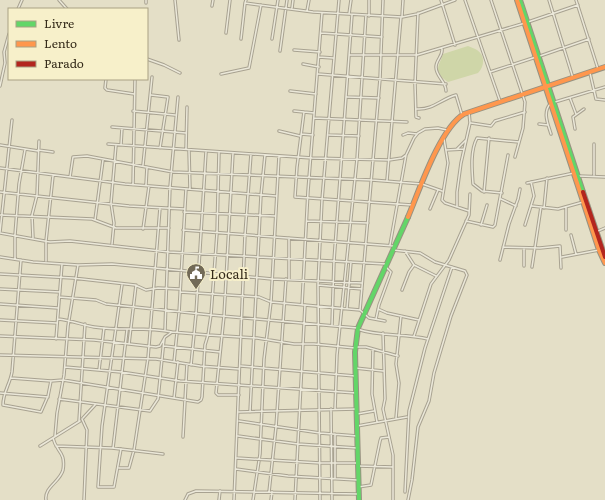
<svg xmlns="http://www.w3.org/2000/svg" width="605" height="500" font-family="Literata,serif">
	<rect width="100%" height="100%" fill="#e4dfc7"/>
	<path fill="#cfd6a8" d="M468,46C470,47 474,48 477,50C485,55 485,66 478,73L448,82C432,71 439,67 443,54Z"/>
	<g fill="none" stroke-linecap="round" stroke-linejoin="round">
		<g stroke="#a8a291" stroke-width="3.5">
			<path id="street" d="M59,0L67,9
				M175,0L179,40
				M246,0L245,3L313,12L402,17L417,14L455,0
				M441,0L455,45
				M465,0L500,101
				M491,0L525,102L523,128L515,157
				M549,0L573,78
				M576,0L598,69
				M146,3V0
				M212,6L213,0
				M292,8L293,0
				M18,9L22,0
				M307,11L309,0
				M418,13L415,84L416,117L419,118
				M349,14L351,0
				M369,16V0
				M402,16L403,0
				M528,22L578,5
				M226,33L230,0
				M321,33L382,37
				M241,39L245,3
				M272,39L278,0
				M442,49C443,56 436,60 436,67C436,77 446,81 446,91
				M294,50L320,52
				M280,51L287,0
				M350,55H417L525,23
				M540,56L589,39
				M319,57L333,58
				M147,59L164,65L180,73
				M303,64L319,67
				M490,72L536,57
				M590,73L596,99L605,100
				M221,74L249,68L261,5
				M318,74L446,84
				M106,79L105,88L107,90L134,94
				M0,86L5,63L4,52L9,34
				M290,91L316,94
				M151,95L168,97L160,148
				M347,97L379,98
				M570,98L576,114
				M555,102L605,87
				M551,103C542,112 548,124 551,134
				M417,109C433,110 441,99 456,95L462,115
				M133,111L175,115
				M294,111L314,113
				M304,112L297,167L295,197L412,205
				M314,118L407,122
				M471,123L491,126L495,121L525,112
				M539,124L548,125
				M112,127L186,133
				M575,129L573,117L584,109
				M279,131L300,136
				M301,134L313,135
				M329,135L359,136
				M403,135L408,133L417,134
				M444,139L448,163L442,200L445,203L469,211
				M108,144L312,158L389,160L402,158L406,155
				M0,145L38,151
				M121,145L122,128
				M186,149L187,107
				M457,149L466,140
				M38,150L53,152
				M446,150L464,149
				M189,151L190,189
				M233,153L224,316L216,393L218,395H239
				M143,165L152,77
				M0,168L125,184L276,196
				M594,175V144
				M579,176L605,177
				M70,177L73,157L87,156L173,172L372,180L422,184L442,191
				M387,180L401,17
				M527,183L574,173
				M133,185L135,79
				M146,185L147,167
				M0,192L129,206L184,209
				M484,192L489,138
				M502,193L482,191L473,184C472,170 470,151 477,138L519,142
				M501,199L516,206
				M457,206V192L461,163L470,123L469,112
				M532,206L558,209L583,202
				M544,208L547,178
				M566,208V230
				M430,209L438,190
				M184,212L275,216
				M0,215L92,219L116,228H169
				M95,220L103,160
				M307,221L368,223
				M466,221L493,227L495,225L508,155
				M481,225L487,205
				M525,225L534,196L531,182
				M143,229L149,186
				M183,230L394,246
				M598,231L605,228
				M0,232L12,120
				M0,233L50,242L70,241L169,252L386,264
				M571,235L576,254
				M33,238L32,215L37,195L39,141
				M289,238V279
				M112,244L114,223L111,203L116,145
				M390,245L406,155L414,138L418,133L425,129L438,128L447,130
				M503,247L540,248L560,246L561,268
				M393,250L420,253L435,262L465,271L467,275L451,316L434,373L429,401L418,427L412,480L408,500
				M405,251L414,265L436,276
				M0,257L33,262L78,265L112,264L272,279L362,283
				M562,257L599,250
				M15,259V235L19,184L25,150
				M21,260L12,372C10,384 3,392 3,405L41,412L48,396L51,381
				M500,260L509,224L518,199L520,189
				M46,261V241L53,176
				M524,266V248
				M532,267L541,207
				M0,274L73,278L135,285L146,290L158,288L180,289
				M318,285L362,289
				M0,289L60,292
				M402,290L409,272L414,265
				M180,292L259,297L271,302L360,310L369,318L385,321
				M59,297L96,300L106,304L211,315L217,233L219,152
				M0,304L58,308
				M302,305L308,191L322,13
				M347,308L351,262
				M378,309L387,313L419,320
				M360,310L380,79L383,0
				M58,319C71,320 82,325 94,327C120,331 146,327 172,332
				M376,319L379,305L391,272L386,267
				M0,320L57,323
				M332,325L334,261L352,15
				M357,329C380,337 405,333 428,339
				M165,330L170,187L178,97
				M383,333L385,399L383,409L393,455V500
				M0,336L94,340L156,347L160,346L165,337L172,332L208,335L211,315L357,328
				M414,336L431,284L449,260L469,215L470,194
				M56,339L62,264
				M129,344L136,285
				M164,346L220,352
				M355,347H366L398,356
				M373,349L372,394L377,422
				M0,355L156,359L200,366L239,369
				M174,362L179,313L186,189
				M191,365L196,314L206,152
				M241,366L355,376
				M65,367L121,372L180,381L356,393
				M355,368L383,371
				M99,370L104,328
				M11,378L51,381L63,380L198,402L201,400L202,397L205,345L208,335L257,338L294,344H314L355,348
				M0,393L48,397
				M174,398L178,362
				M59,399L150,411L158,399L164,339
				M331,409L332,500
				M335,409L337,355L357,159L366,15
				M239,412L356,409
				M250,412L261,195L265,155
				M357,414L374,411
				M83,418L95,405
				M396,418L399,383L396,364L401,316
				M82,419L87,430L84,500
				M79,421L85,324
				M239,421L320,433L357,436
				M357,426L407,417
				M55,436L57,413L64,375L68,326L78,265
				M238,436L298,444L357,448
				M183,437L187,364
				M40,446L80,421
				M56,446L112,448L163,454
				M113,448L127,330
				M121,449L114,487H98L102,426L122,285
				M237,458L320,463H358
				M358,466L393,467
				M119,468H129L134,450L148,358L160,208
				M236,469L288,476L357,480
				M335,478V434
				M358,487L371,485L380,441L381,438L389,437
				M269,492L276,427L286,279
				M405,492L409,411L425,348L452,267
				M46,500C44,487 60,482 63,470C66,451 56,452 53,438
				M185,500L188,494L196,491L358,494
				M219,500L220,491
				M234,500L245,235L251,154
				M253,500L260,454L264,359L271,302L279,156
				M271,500L272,492
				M295,500L305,305
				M320,500L318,285L322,200L339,0"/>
		</g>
		<g stroke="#989281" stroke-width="6">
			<path id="fast" d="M520,0L583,192
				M359,500L355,352L358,328L408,217"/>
		</g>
		<g stroke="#989281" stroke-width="6">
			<path id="slow" d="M517,0L599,250L605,263
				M408,217C419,191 440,128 464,114L605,67"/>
		</g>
		<g stroke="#989281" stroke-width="6">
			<path id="jam" d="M583,192L605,257"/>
		</g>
		<use href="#street" stroke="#ebe8d9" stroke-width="1.5"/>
		<use href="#fast" stroke="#63d668" stroke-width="4"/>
		<use href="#slow" stroke="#ff974d" stroke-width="4"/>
		<use href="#jam" stroke="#b3261e" stroke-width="4"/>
	</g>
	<defs>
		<g id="civic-pin" transform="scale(1)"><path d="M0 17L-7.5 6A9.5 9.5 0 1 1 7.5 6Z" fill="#726a57" stroke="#f7f0ca"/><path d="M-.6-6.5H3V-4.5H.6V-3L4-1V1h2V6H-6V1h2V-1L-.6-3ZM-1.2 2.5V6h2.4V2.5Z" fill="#fff"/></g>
	</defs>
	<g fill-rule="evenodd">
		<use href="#civic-pin" x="196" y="273"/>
	</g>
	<g text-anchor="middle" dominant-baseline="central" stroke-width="4" stroke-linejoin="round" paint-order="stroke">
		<g font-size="13" fill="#352b1a" stroke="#f7f0ca" text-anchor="start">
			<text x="210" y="273">Locali</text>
		</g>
	</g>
	<rect x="8" y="8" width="140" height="72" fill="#f7f0ca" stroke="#a9a184"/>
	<rect x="16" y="21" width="20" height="6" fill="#63d668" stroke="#a9a184"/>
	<text x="44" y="28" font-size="12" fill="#352b1a">Livre</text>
	<rect x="16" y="41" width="20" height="6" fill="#ff974d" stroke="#a9a184"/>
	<text x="44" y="48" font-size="12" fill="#352b1a">Lento</text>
	<rect x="16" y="61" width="20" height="6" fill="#b3261e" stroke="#a9a184"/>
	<text x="44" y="68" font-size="12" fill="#352b1a">Parado</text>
</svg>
